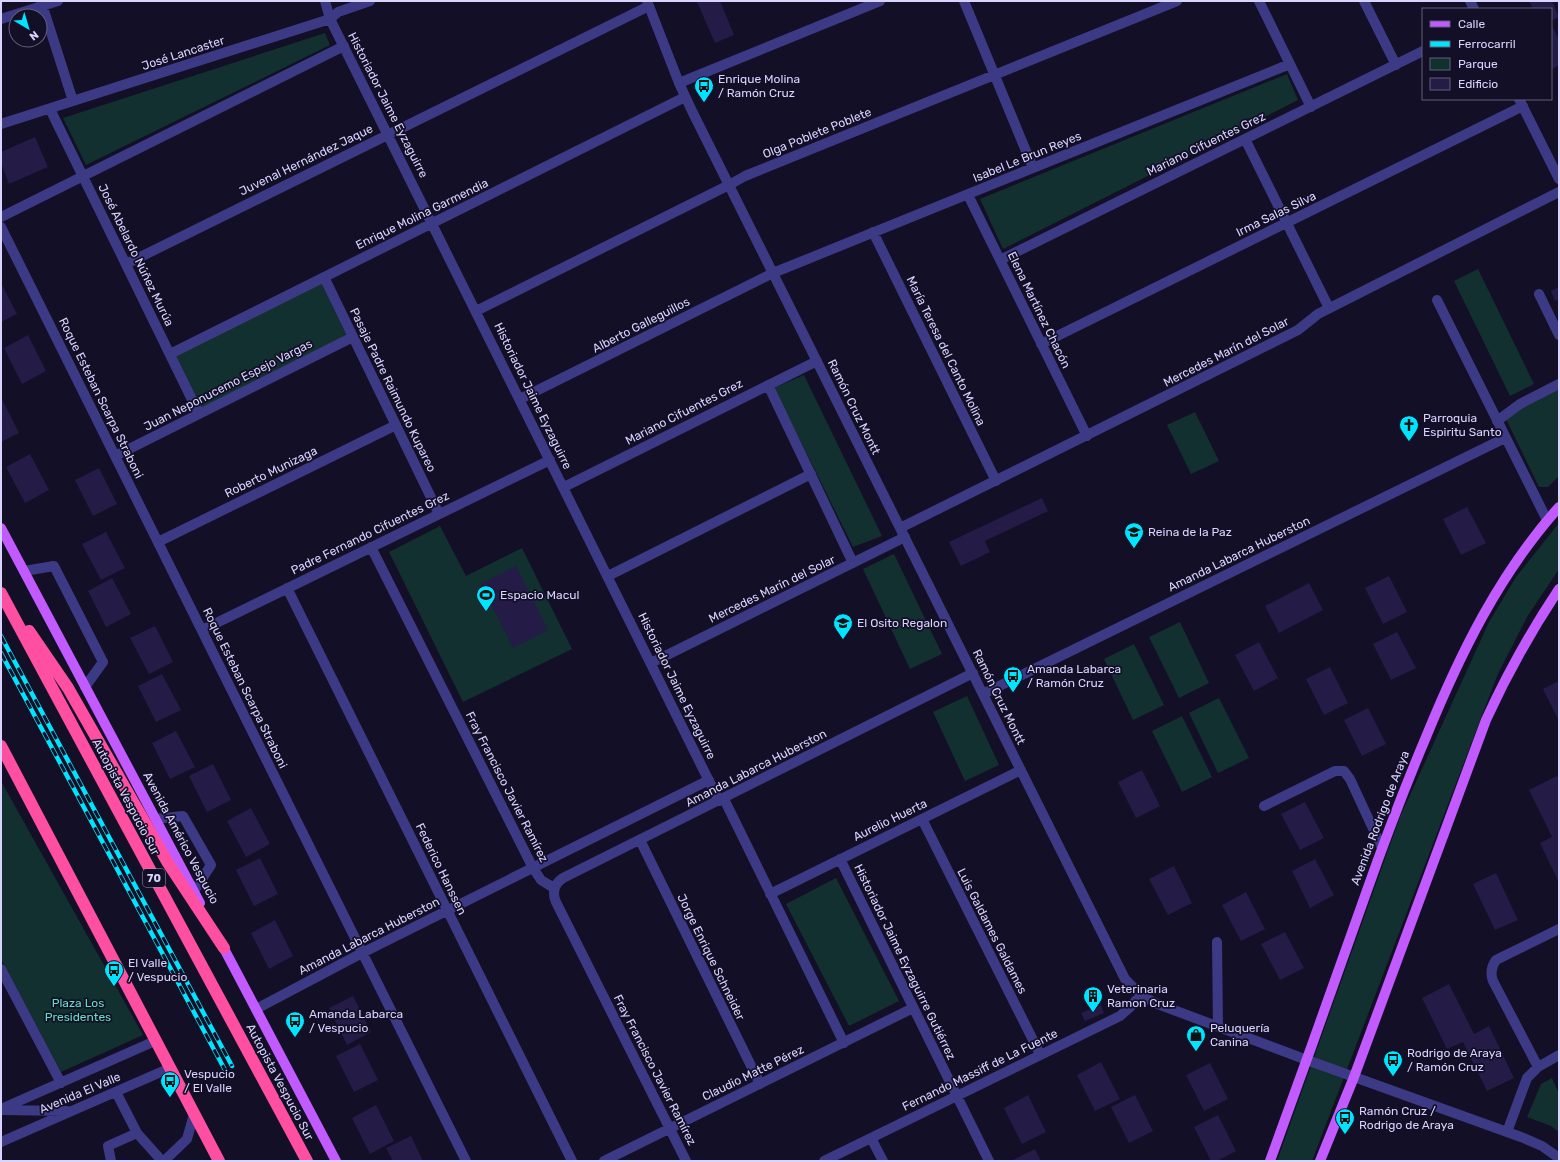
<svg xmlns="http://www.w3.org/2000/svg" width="1560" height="1162" font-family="Rubik,sans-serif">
	<rect width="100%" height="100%" fill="#130f26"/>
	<path fill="#12302f" d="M325,33L330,45L86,165L63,118Z
		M1287,74L1298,100L1003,249L980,199Z
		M1478,269L1534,384L1510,396L1454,281Z
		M321,282L347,336L201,408L176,356Z
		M804,375L882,536L853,547L774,388Z
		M1559,384V476L1548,487H1539L1502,411Z
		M1195,412L1219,461L1191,474L1167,425Z
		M1559,523V569L1527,617L1497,676L1312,1161H1277L1400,817L1489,622L1516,577Z
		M440,526L466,576L522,548L572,649L463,702L389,552Z
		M894,554L942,654L910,669L863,569Z
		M1180,622L1209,683L1179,698L1149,637Z
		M1134,644L1164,705L1133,720L1104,659Z
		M967,696L999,765L965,781L933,712Z
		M1219,698L1249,758L1218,773L1189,713Z
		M1182,716L1212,777L1182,792L1152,731Z
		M1,781L143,1035L61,1072L1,959Z
		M836,878L899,1001L849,1026L786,904Z
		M1552,1078L1559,1094V1132L1551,1126L1527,1117L1541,1084Z"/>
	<path fill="#241b47" d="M701,1H720L734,35L715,43L697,2Z
		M1529,1H1552L1559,17L1551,21V9H1533Z
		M1551,24L1559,40V65L1551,70Z
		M35,137L48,167L9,184L1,163V152Z
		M1,283L17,314L1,322Z
		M1559,287V299L1555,301L1551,291Z
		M28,335L46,371L22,384L4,348Z
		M1,397L19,433L1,442Z
		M30,454L49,490L25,503L6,467Z
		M99,468L117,504L93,516L75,480Z
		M1042,498L1048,511L985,541L990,552L961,566L949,542Z
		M1467,507L1486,543L1461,555L1443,519Z
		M106,532L125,568L101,580L82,544Z
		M516,566L548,630L513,648L481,584Z
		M1389,576L1407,612L1383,624L1365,588Z
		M112,578L131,614L106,627L88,591Z
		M1309,583L1323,610L1279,633L1265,606Z
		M155,626L173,662L149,674L130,638Z
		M1397,632L1416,668L1391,680L1373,644Z
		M1259,642L1278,678L1254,691L1235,655Z
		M1330,667L1348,703L1324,715L1306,679Z
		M162,674L181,710L156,722L138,686Z
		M1559,681V721L1543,689Z
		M1368,708L1386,744L1362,756L1344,720Z
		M176,731L195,767L170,779L152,743Z
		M213,764L231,800L207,812L189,776Z
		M1142,770L1160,806L1136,818L1118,782Z
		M1557,776L1559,779V883L1540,843L1552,837L1529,790Z
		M1305,802L1324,838L1300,850L1281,814Z
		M251,808L270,844L246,857L227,821Z
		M260,858L278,894L254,906L236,870Z
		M1315,859L1334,895L1310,908L1292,871Z
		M1174,866L1192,903L1168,915L1149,879Z
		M1496,873L1518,920L1495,930L1473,884Z
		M1246,892L1265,929L1241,941L1222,905Z
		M275,920L293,956L269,969L251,933Z
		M1285,932L1304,968L1280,980L1261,944Z
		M1449,984L1474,1034L1489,1026L1514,1078L1487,1091L1463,1042L1447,1049L1422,998Z
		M353,996L371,1032L347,1045L329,1008Z
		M1101,1005L1104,1013L1085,1021L1081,1013Z
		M360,1044L378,1080L354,1092L336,1056Z
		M1101,1062L1120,1099L1095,1111L1077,1075Z
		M1210,1063L1228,1099L1204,1111L1186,1075Z
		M1028,1095L1046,1132L1022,1144L1004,1108Z
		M1135,1095L1153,1131L1129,1143L1111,1107Z
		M376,1105L394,1141L370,1154L352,1118Z
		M1218,1115L1236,1151L1217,1161H1211L1194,1127Z
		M411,1136L423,1161H393L386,1148Z
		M1035,1149L1041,1161H1011Z"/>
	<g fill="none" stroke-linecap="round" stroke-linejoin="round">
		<path stroke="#3d3a85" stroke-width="10" d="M41,1L73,101
			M325,1L330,19L719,801
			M647,1L679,83L692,111L1125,979L1141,995L1155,1003L1307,1060L1521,1137L1542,1146L1559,1158
			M964,1L1033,168
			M1259,1L1311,107
			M1364,1L1396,65
			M1470,1L1474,9
			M1,19L58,1
			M679,83L880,1
			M1519,99L1559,179
			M50,109L199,414
			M1,124L330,19L338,12L370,1
			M1245,139L1329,308
			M968,195L1087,436
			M1,217L344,46
			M1,227L466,1161
			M873,232L996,481
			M1000,260L1423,51
			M126,264L649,6
			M324,277L439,514
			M1539,294L1559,335
			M1437,300L1547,520
			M476,311L729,185L745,176L1177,1
			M1041,344L1523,106
			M170,354L685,97
			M768,385L853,563
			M520,399L773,273L1290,64
			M1497,421L1520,404L1559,384
			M115,456L353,337
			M564,487L817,361
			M900,528L1298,330L1318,314L1559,192
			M158,542L396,425
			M371,547L533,868L541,880L554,888
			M24,571L54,566L103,662L85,687
			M608,576L811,474
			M287,588L572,1161
			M202,630L550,460
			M651,663L905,537
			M983,694L1505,438
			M724,799L844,1043
			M1264,806L1335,771H1344L1350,779L1382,848
			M155,819L183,816L211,865L194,891
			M922,819L1040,1054
			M640,840L760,1084
			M840,859L989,1161
			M770,894L1021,770
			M1217,942L1218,1026
			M1,969L61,1083
			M256,1009L362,953L709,780
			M1538,1067L1493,981C1490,973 1491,967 1496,960L1559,929
			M116,1092L137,1133L162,1161
			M1,1109L155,1041
			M3,1110L67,1111
			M1507,1132L1527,1078L1538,1067L1559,1055
			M871,1138L883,1161
			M1,1142L170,1068
			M111,1161L108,1146L137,1133
			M164,1161L187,1139L194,1114
			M604,1161L913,1008
			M686,1161L556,902C552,893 554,884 563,878L973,673
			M824,1161L1120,1016L1129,1008L1141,995"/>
		<path stroke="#c25bff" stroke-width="10" d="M1,528L200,903
			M220,941L336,1161
			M1270,1161C1302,1073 1334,984 1365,896C1384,842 1404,789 1426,737C1460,654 1499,574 1559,507
			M1320,1161L1354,1077L1486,720C1507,674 1531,631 1559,589"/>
		<path stroke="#ff4fa3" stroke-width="12" d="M1,593L307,1161
			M29,631L68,688L168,863L224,948
			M1,746L219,1161"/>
		<g stroke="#00e5ff" stroke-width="4.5">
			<path id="rail" d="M1,636L232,1066
				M1,653L225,1070"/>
		</g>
		<use href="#rail" stroke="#130f26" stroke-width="3" stroke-dasharray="9" stroke-linecap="butt"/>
	</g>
	<defs>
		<g id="bus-pin" transform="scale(1)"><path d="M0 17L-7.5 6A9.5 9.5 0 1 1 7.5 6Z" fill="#00e5ff" stroke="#130f26"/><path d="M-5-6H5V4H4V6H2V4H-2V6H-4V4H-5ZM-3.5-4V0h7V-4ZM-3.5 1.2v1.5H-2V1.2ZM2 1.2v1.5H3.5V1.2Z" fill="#111"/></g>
		<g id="church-pin" transform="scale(1)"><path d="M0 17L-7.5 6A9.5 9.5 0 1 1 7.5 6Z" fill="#00e5ff" stroke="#130f26"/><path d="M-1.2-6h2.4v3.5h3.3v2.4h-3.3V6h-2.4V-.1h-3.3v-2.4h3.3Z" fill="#111"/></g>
		<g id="school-pin" transform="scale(1)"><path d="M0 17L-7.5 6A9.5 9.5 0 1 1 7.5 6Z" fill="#00e5ff" stroke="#130f26"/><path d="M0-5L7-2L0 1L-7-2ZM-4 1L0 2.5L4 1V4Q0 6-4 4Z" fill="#111"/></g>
		<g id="stadium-pin" transform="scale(1)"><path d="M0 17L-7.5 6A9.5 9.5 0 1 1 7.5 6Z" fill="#00e5ff" stroke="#130f26"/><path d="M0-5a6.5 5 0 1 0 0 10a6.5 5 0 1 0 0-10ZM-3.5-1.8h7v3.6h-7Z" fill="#111"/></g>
		<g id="building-pin" transform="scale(1)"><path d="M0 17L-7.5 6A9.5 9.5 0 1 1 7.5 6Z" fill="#00e5ff" stroke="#130f26"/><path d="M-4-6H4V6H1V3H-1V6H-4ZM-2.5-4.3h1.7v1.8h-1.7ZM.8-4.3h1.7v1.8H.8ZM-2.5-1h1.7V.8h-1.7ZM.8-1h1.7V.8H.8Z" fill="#111"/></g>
		<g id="shop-pin" transform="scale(1)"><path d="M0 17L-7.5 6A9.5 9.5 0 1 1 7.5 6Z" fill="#00e5ff" stroke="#130f26"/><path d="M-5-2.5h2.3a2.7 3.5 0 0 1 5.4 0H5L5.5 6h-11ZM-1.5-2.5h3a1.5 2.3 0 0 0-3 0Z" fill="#111"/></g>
	</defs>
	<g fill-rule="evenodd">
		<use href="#bus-pin" x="704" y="86"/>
		<use href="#church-pin" x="1409" y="425"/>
		<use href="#school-pin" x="1134" y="532"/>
		<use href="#stadium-pin" x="486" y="595"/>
		<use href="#school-pin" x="843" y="623"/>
		<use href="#bus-pin" x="1013" y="676"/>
		<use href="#bus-pin" x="114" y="970"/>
		<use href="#building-pin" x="1093" y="996"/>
		<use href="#bus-pin" x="295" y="1021"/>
		<use href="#shop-pin" x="1196" y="1035"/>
		<use href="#bus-pin" x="1393" y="1060"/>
		<use href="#bus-pin" x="170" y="1081"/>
		<use href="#bus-pin" x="1345" y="1118"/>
	</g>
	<g text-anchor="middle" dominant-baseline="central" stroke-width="3.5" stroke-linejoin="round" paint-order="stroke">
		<rect fill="#130f26" stroke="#9e99be" stroke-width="1" x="143" y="869" width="22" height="18" rx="3"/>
		<g font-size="11" font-weight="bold" fill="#d9d4ff">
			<text x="154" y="878">70</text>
		</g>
		<g font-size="12" fill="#d9d4ff" stroke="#130f26">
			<text transform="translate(183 53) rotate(-18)">José Lancaster</text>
			<text transform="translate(388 105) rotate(63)">Historiador Jaime Eyzaguirre</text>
			<text transform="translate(817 133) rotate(-22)">Olga Poblete Poblete</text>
			<text transform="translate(1206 144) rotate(-26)">Mariano Cifuentes Grez</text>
			<text transform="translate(1027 157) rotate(-22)">Isabel Le Brun Reyes</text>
			<text transform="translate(306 160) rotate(-26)">Juvenal Hernández Jaque</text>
			<text transform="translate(422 214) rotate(-26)">Enrique Molina Garmendia</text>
			<text transform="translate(1276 214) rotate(-26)">Irma Salas Silva</text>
			<text transform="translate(136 255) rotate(64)">José Abelardo Núñez Murúa</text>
			<text transform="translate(1039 310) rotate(64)">Elena Martínez Chacón</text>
			<text transform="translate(641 325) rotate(-27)">Alberto Galleguillos</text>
			<text transform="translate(946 351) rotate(64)">María Teresa del Canto Molina</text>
			<text transform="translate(1226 352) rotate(-27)">Mercedes Marín del Solar</text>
			<text transform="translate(228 385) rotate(-27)">Juan Neponucemo Espejo Vargas</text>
			<text transform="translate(393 390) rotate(64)">Pasaje Padre Raimundo Kupareo</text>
			<text transform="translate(533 396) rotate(64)">Historiador Jaime Eyzaguirre</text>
			<text transform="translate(101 398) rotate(64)">Roque Esteban Scarpa Straboni</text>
			<text transform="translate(854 407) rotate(64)">Ramón Cruz Montt</text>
			<text transform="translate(684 412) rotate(-27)">Mariano Cifuentes Grez</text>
			<text transform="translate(271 472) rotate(-26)">Roberto Munizaga</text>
			<text transform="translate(370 533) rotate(-26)">Padre Fernando Cifuentes Grez</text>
			<text transform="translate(1239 554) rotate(-26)">Amanda Labarca Huberston</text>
			<text transform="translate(772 589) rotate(-26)">Mercedes Marín del Solar</text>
			<text transform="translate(677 686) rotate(64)">Historiador Jaime Eyzaguirre</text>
			<text transform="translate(245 688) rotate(64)">Roque Esteban Scarpa Straboni</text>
			<text transform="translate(999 697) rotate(64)">Ramón Cruz Montt</text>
			<text transform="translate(756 768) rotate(-27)">Amanda Labarca Huberston</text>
			<text transform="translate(507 787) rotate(63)">Fray Francisco Javier Ramírez</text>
			<text transform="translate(126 797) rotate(62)">Autopista Vespucio Sur</text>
			<text transform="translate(1380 818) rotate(-69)">Avenida Rodrigo de Araya</text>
			<text transform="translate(890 820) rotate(-26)">Aurelio Huerta</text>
			<text transform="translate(181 838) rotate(62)">Avenida Américo Vespucio</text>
			<text transform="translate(441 869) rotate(64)">Federico Hanssen</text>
			<text transform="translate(992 931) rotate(63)">Luis Galdames Galdames</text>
			<text transform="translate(369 936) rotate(-27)">Amanda Labarca Huberston</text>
			<text transform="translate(711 957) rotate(64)">Jorge Enrique Schneider</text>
			<text transform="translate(905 962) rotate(64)">Historiador Jaime Eyzaguirre Gutiérrez</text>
			<text transform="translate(655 1070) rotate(63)">Fray Francisco Javier Ramírez</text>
			<text transform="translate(980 1070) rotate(-26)">Fernando Massiff de La Fuente</text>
			<text transform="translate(753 1073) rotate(-26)">Claudio Matte Pérez</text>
			<text transform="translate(280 1082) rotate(62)">Autopista Vespucio Sur</text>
			<text transform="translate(80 1093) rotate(-23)">Avenida El Valle</text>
		</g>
		<g font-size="12" fill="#d9d4ff" stroke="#130f26" text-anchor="start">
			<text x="718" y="79">Enrique Molina<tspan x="718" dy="14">/ Ramón Cruz</tspan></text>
			<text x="1423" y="418">Parroquia<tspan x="1423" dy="14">Espiritu Santo</tspan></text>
			<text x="1148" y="532">Reina de la Paz</text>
			<text x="500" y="595">Espacio Macul</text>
			<text x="857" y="623">El Osito Regalon</text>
			<text x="1027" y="669">Amanda Labarca<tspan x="1027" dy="14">/ Ramón Cruz</tspan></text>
			<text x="128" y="963">El Valle<tspan x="128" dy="14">/ Vespucio</tspan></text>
			<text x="1107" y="989">Veterinaria<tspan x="1107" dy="14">Ramon Cruz</tspan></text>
			<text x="309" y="1014">Amanda Labarca<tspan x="309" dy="14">/ Vespucio</tspan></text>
			<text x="1210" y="1028">Peluquería<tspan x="1210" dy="14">Canina</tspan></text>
			<text x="1407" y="1053">Rodrigo de Araya<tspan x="1407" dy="14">/ Ramón Cruz</tspan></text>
			<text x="184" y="1074">Vespucio<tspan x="184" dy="14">/ El Valle</tspan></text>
			<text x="1359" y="1111">Ramón Cruz /<tspan x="1359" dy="14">Rodrigo de Araya</tspan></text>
		</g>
		<g font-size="12" fill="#5fe0c0" stroke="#130f26">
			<text x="78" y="1003">Plaza Los<tspan x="78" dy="14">Presidentes</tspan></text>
		</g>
	</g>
	<rect width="1560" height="1162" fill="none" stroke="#d9d4ff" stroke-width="4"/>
	<rect x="1422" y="8" width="130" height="92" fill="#130f26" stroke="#625e7d"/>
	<rect x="1430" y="21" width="20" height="6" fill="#c25bff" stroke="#625e7d"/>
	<text x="1458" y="28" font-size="12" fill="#d9d4ff">Calle</text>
	<rect x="1430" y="41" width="20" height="6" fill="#00e5ff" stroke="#625e7d"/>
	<text x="1458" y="48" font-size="12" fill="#d9d4ff">Ferrocarril</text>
	<rect x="1430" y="58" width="20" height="12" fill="#12302f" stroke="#625e7d"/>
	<text x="1458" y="68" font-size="12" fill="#d9d4ff">Parque</text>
	<rect x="1430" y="78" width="20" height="12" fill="#241b47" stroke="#625e7d"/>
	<text x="1458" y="88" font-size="12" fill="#d9d4ff">Edificio</text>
	<g transform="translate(28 28) rotate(142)"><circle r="19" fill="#130f26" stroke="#625e7d"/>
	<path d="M0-3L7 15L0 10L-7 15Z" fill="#00e5ff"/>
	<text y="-6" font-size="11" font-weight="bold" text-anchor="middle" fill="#d9d4ff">N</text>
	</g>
</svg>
